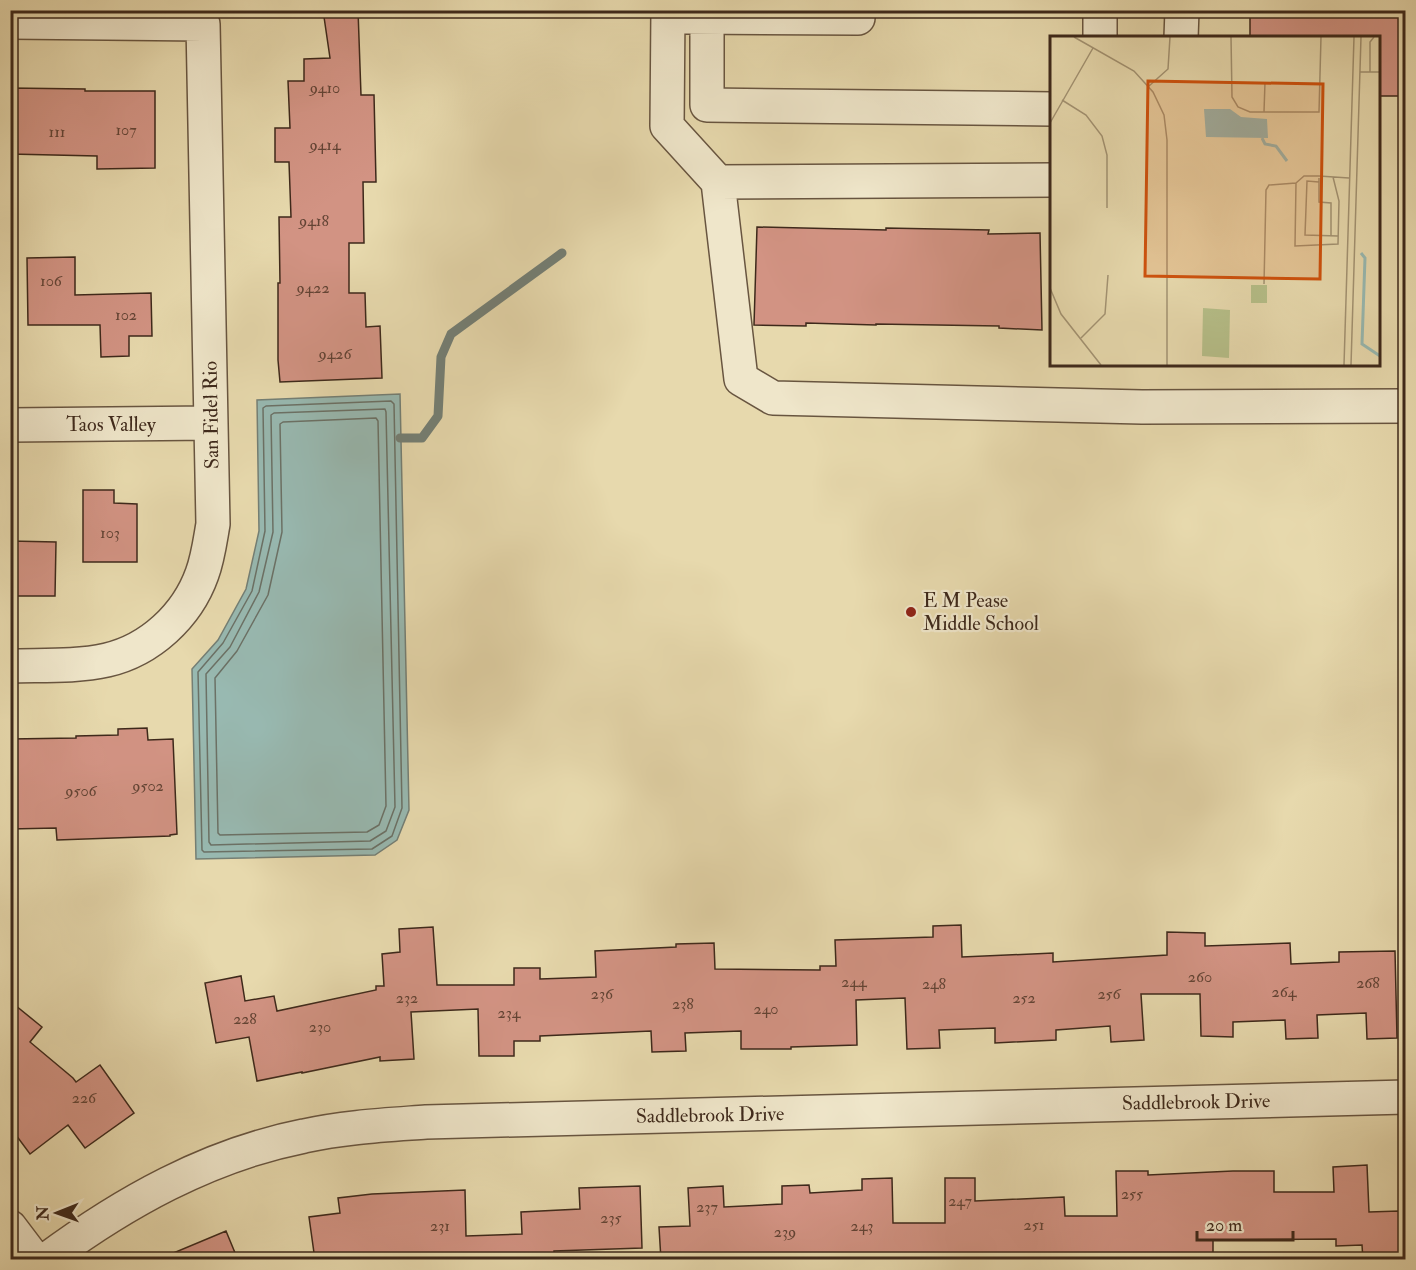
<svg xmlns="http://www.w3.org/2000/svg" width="1416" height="1270" font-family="'IM FELL Double Pica',serif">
	<rect width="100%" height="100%" fill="#e7d9ad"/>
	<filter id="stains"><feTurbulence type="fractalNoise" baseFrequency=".00333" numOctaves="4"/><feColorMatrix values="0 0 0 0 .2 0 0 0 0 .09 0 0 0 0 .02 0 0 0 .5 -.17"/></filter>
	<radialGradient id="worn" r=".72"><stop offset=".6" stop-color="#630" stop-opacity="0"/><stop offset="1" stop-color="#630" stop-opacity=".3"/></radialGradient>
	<path fill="#98b9b1" stroke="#747f75" stroke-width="1.5" d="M400,394L409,810L397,840L375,855L196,859L192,669L218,640L246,589L259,531L257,400Z"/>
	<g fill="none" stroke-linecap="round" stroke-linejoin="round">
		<path stroke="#6b7166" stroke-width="1.5" d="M391,401L394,404L402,808L392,836L372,849L204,852L202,850L198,672L223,643L252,591L265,531L263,408L266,406Z
			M385,409L386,412L395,807L386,831L370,841L211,845L209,842L206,674L230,647L259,592L273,532L271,415L274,413Z
			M376,418L378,421L386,806L379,825L367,832L220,835L218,833L215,678L237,651L268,595L282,532L280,424L283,422Z"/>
		<path stroke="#747f75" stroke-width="9" d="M400,438H422L438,416L441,357L451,334L562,253"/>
	</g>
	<path fill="#d29383" stroke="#3e291b" stroke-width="1.5" d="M323,10H358L361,95H374L376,182H363L364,243H349V293H365L366,327L380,326L382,378L280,382L278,360V283H280L279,217H291L289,162H275V128H290L288,81H304V59L330,58Z
		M1250,10H1406V96H1378V38H1250Z
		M10,88L85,89V91H155V168L97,169V156L10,154Z
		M757,227L886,230V228L937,229L989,230L988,234L1040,233L1042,330L999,328V326L876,324V325L806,323V326L754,325Z
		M75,257V295L151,293L152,336H129V356L101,357L100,325H28L27,258Z
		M83,490H114V503L137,504V562H83Z
		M10,541L56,542L55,596H10Z
		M147,728L148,740L173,739L177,834L170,835V836L57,840L56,828L10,829V739L76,738V736L118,735V729Z
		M961,925L962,957L1053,953V962L1167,955V932L1205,933V946L1290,943L1291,964L1339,962V952L1395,951L1397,1038L1367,1039L1366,1013L1317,1015L1318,1038L1286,1039L1285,1020L1233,1022V1037L1201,1036L1200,994H1141L1144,1040L1111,1042L1110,1026L1056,1030V1040L995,1043V1028L939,1030L940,1048L907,1049L905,998L856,1000L857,1045L791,1047V1049H741V1031L685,1033L686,1051L652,1052L651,1031L540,1036V1041H514V1056H479L478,1009L411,1012L414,1059L380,1061V1057L302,1073V1072L257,1081L249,1037L216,1043L205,983L241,976L245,1001L274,996L277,1011L376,990V986H384L382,954L400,952L399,929L433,927L437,985H514V968H540V979L596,977L595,951L676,947V944L714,943L715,969L820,970V966H836L835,940L933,937V926Z
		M10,1001L42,1027L30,1042L73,1078L76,1082L100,1065L134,1113L85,1148L68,1125L30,1154L10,1127Z
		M1367,1165L1369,1212L1399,1211L1401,1260H1363L1362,1245L1336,1246V1239L1213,1240V1255L1149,1258V1260H661L659,1227L690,1226L688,1188L723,1186L724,1207L782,1204V1186L809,1185L810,1193L862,1190V1179L892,1178L893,1223H945V1178H975V1201L1064,1197L1065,1216H1117L1116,1171H1148V1175L1233,1171H1274V1192H1334L1333,1167Z
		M640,1186L642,1248L554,1251V1260H315L309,1217L340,1213L338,1198L372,1194L465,1190L466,1236L522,1234L521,1212L580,1209L579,1188Z
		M226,1231L238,1260H159V1259Z"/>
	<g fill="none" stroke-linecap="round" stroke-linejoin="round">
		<g stroke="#685540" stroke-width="36">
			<path id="minor" d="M668,10L667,126L718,182L1052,180
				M687,17L858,18V10
				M707,17V105L1052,109
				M10,22L203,24L213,524C210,541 208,558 202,574C187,616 150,650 107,660C76,667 42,665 10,666
				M1100,38V10
				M1181,38L1182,10
				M718,182L741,379L773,398L1142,407L1406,406
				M10,425L211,423
				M10,1227L35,1260
				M46,1260C123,1203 208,1155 304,1136C344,1127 385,1125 426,1122L1406,1097"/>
		</g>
		<use href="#minor" stroke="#efe6ca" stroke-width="33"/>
	</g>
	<circle fill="#8f2418" stroke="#efe6ca" stroke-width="2" cx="911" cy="612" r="6"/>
	<g text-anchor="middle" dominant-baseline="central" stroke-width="4.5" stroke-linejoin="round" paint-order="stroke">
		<g font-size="16" fill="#634435">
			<text x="325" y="88">9410</text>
			<text x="126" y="130">107</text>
			<text x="57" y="132">111</text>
			<text x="325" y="145">9414</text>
			<text x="314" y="221">9418</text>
			<text x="51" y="281">106</text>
			<text x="313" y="288">9422</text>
			<text x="126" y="315">102</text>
			<text x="335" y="354">9426</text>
			<text x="110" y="533">103</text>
			<text x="148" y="786">9502</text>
			<text x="81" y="791">9506</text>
			<text x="1200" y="977">260</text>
			<text x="854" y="982">244</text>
			<text x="1368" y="983">268</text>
			<text x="934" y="984">248</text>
			<text x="1284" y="992">264</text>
			<text x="602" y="994">236</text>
			<text x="1109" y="994">256</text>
			<text x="407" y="998">232</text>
			<text x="1024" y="998">252</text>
			<text x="683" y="1004">238</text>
			<text x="766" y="1009">240</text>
			<text x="509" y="1013">234</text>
			<text x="245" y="1019">228</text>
			<text x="320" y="1027">230</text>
			<text x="84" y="1098">226</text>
			<text x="1132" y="1194">255</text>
			<text x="960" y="1201">247</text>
			<text x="707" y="1207">237</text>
			<text x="611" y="1218">235</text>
			<text x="1034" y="1225">251</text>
			<text x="440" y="1226">231</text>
			<text x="862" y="1226">243</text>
			<text x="785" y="1232">239</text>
		</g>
		<g font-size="20" fill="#3e291b" stroke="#efe6ca">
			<text transform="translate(211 415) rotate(-91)">San Fidel Rio</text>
			<text x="111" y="424">Taos Valley</text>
			<text transform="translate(1196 1102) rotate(-1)">Saddlebrook Drive</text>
			<text transform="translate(710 1115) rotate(-1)">Saddlebrook Drive</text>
		</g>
		<g font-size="20" fill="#3e291b" stroke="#efe6ca" text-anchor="start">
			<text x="923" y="600">E M Pease<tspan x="923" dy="23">Middle School</tspan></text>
		</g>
	</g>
	<g transform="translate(1050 36)">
		<rect width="330" height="330" fill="#e7d9ad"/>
		<path d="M201,249H217V267H201ZM153,272L180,274L179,322L152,320Z" fill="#b6bf89"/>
		<path d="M154,73H180L191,81L217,83L218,102L156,101Z" fill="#98b9b1"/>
		<path fill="none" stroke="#98b9b1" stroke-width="3" d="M212,102L215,108L226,110L237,125M311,217L315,222L312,308L330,320"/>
		<path fill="none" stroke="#a39373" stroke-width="1.5" d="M24,1L84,35L103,56L114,79L117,104V329M181,1L182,61L188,71L200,76H269L271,1M310,36H330M320,36V6L324,1M99,50L118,33L120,1M12,64L36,79L52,100L57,119V172M214,76L215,46M0,87L43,12M283,141L289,165L288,208L245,210L246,147L254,140H269L299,142M269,142V166L281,167V200M269,146L257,145L255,199L288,200M214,248L216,154L219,149L246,147M0,252L11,278L51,329M31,302L55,278L58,239M294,329L304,1M301,329L311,1"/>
		<path fill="#ce520e" fill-opacity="0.15" stroke="#ce520e" stroke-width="3" d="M98,45L273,48L270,243L95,240Z"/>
		<rect width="330" height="330" fill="none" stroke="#3e291b" stroke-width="3"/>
	</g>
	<rect width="1416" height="1270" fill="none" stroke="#e7d9ad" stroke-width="36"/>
	<rect x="12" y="12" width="1392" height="1246" fill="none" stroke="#3e291b" stroke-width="3"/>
	<rect x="18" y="18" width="1380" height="1234" fill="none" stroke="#3e291b" stroke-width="1.5"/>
	<g transform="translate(57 1213) rotate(269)" stroke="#efe6ca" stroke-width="4.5" paint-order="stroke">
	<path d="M0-4.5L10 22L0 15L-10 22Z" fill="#3e291b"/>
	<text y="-9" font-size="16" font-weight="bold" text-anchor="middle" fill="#3e291b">N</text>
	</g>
	<path d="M1197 1231v9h96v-9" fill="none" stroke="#3e291b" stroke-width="3"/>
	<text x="1206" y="1231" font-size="18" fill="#3e291b" stroke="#efe6ca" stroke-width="4.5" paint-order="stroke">20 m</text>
	<rect width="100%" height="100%" filter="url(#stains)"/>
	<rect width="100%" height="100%" fill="url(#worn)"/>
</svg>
